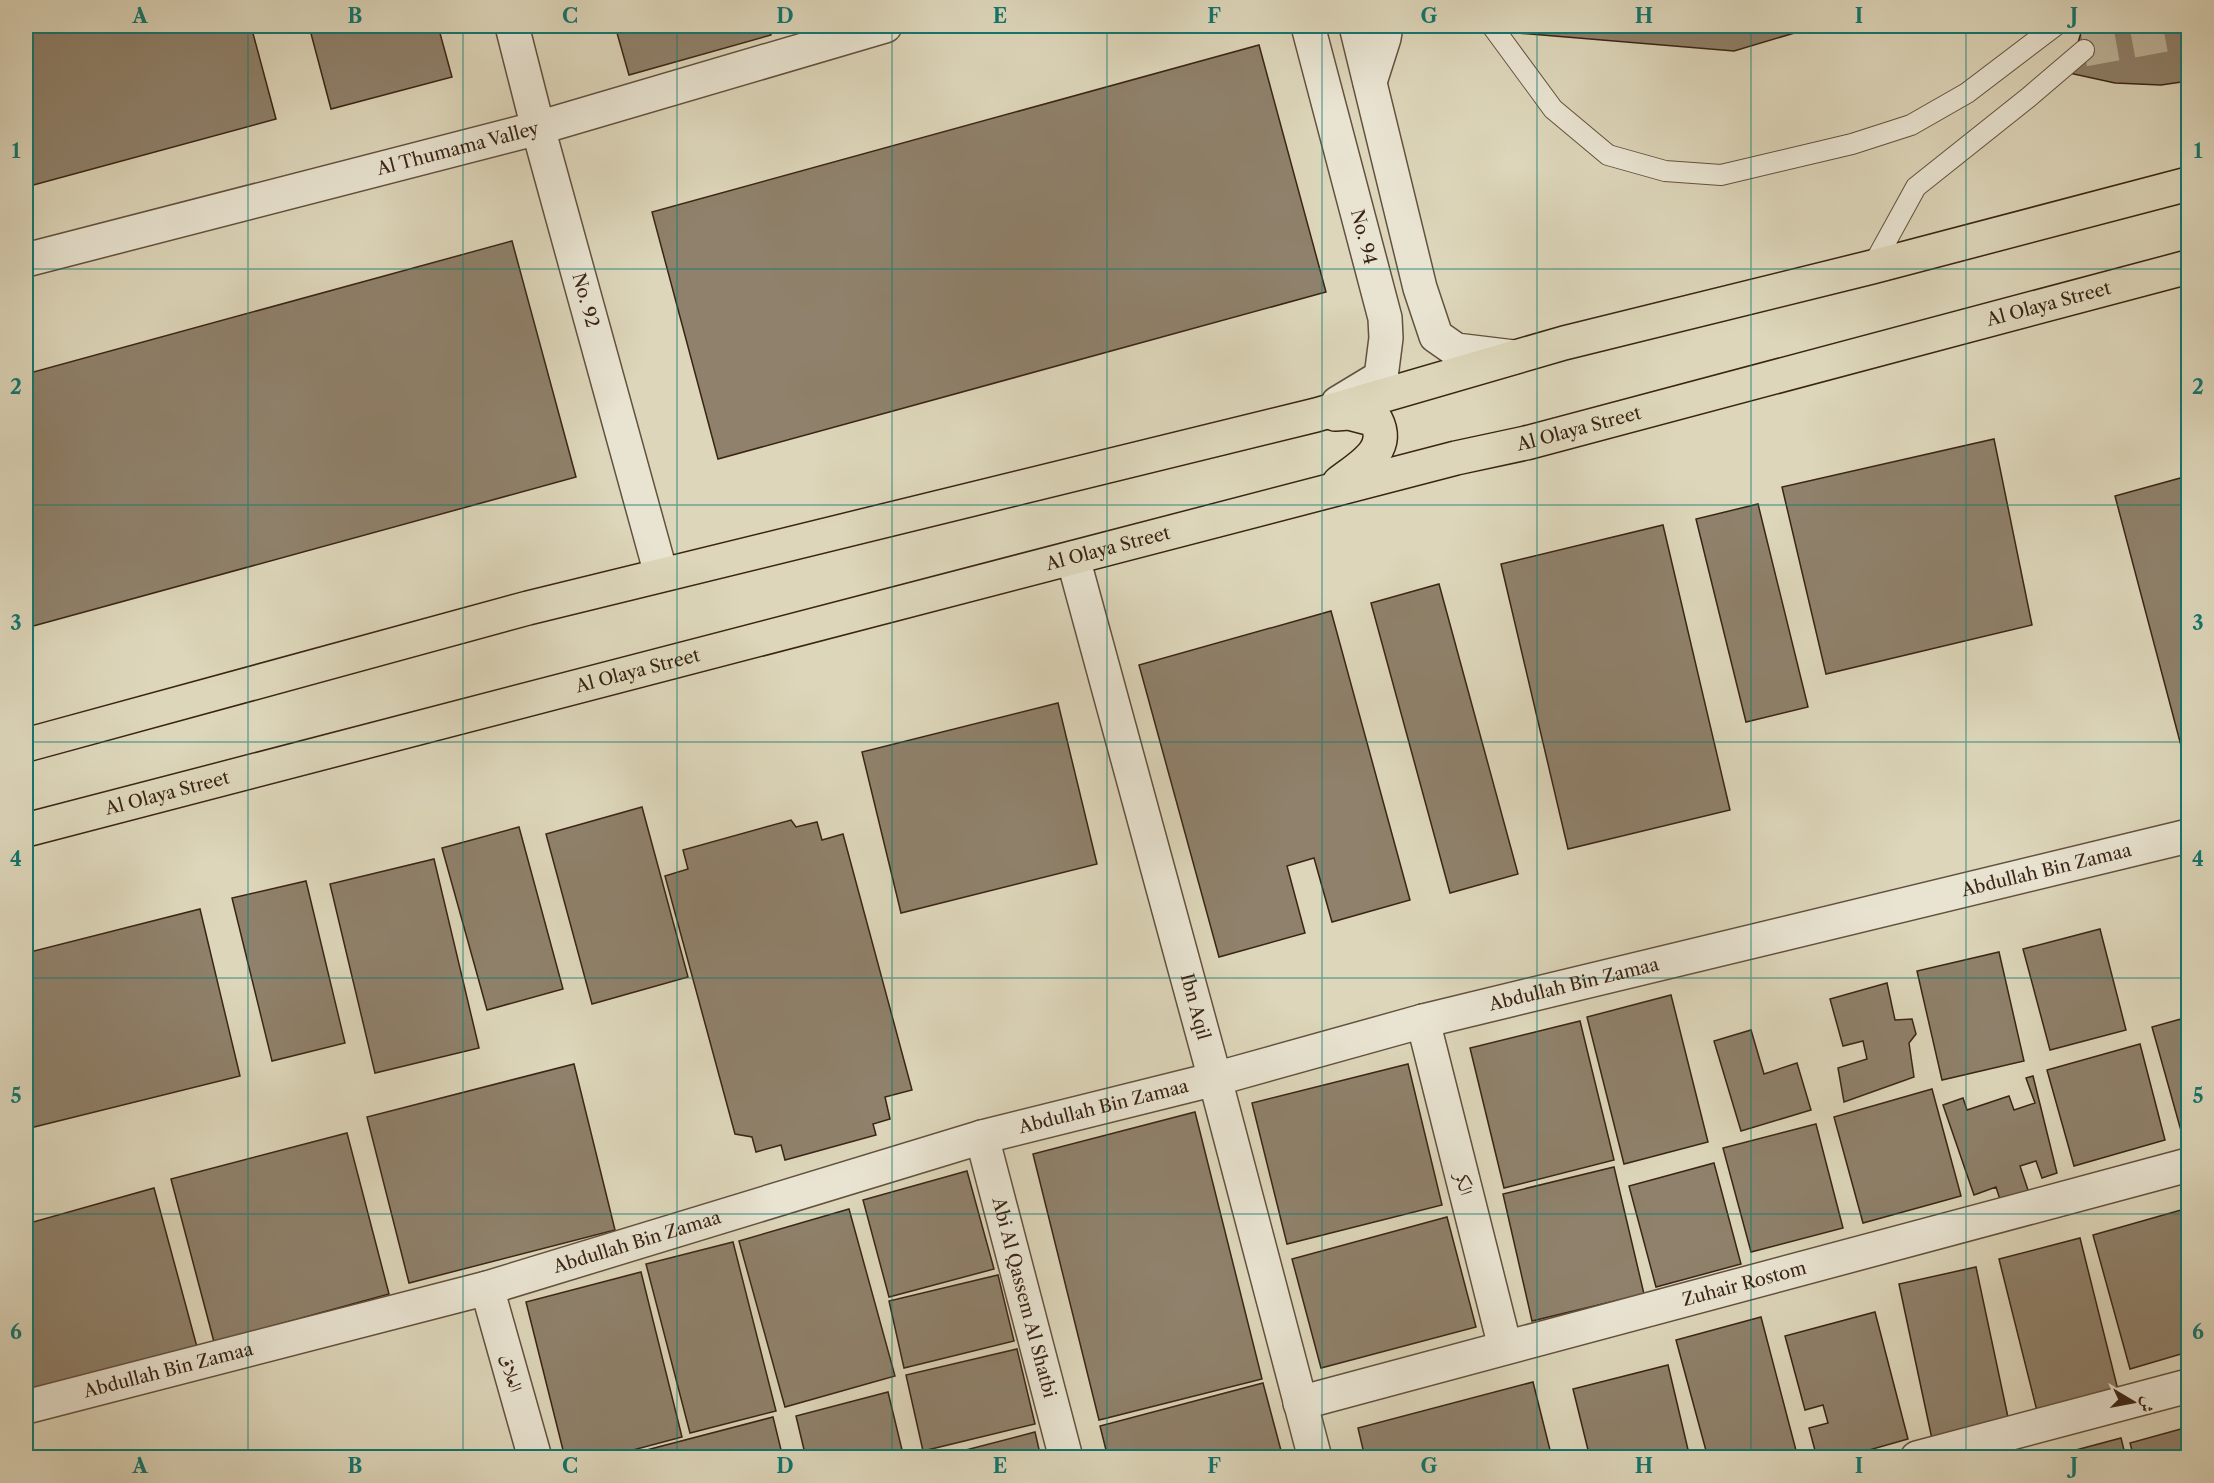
<svg xmlns="http://www.w3.org/2000/svg" width="2214" height="1483" font-family="'Libre Caslon Text',Amiri,serif">
	<rect width="100%" height="100%" fill="#ddd6ba"/>
	<filter id="stains"><feTurbulence type="fractalNoise" baseFrequency=".00333" numOctaves="4"/><feColorMatrix values="0 0 0 0 .2 0 0 0 0 .09 0 0 0 0 .02 0 0 0 .5 -.17"/></filter>
	<radialGradient id="worn" r=".72"><stop offset=".6" stop-color="#630" stop-opacity="0"/><stop offset="1" stop-color="#630" stop-opacity=".3"/></radialGradient>
	<path fill="#8f816b" stroke="#3a2515" stroke-width="1.5" d="M34,26H251L276,119L26,187V28Z
		M309,26H438L452,77L331,109Z
		M615,26H769L771,35L629,75Z
		M1432,26H1818L1734,51Z
		M2083,26H2188V81L2161,85L2115,83L2069,73Z
		M1259,45L1326,292L718,459L652,212Z
		M512,241L576,477L26,628V374Z
		M1994,439L2032,625L1826,674L1782,487Z
		M2184,477L2188,494V772L2115,496Z
		M1758,504L1808,707L1746,722L1696,519Z
		M1663,525L1730,810L1568,849L1501,564Z
		M1439,584L1518,874L1450,893L1371,603Z
		M1331,611L1410,900L1332,922L1314,858L1287,866L1305,933L1219,957L1139,665Z
		M1058,703L1097,864L901,913L862,752Z
		M642,807L688,977L592,1004L546,834Z
		M791,820L796,827L817,822L822,840L843,834L912,1090L885,1097L890,1119L873,1124L876,1135L785,1160L781,1145L756,1152L752,1137L735,1134L665,876L688,869L683,850Z
		M519,827L563,989L487,1010L442,848Z
		M434,859L479,1048L375,1073L330,884Z
		M306,881L345,1043L272,1061L232,898Z
		M200,909L240,1076L26,1129V953Z
		M2100,929L2126,1030L2050,1050L2023,949Z
		M1999,952L2024,1061L1942,1080L1917,971Z
		M1887,983L1895,1020L1912,1019L1916,1034L1909,1043L1914,1077L1844,1102L1838,1068L1867,1059L1863,1041L1843,1046L1830,999Z
		M1671,995L1708,1142L1624,1164L1587,1017Z
		M2188,1017V1137L2183,1138L2152,1027Z
		M1580,1021L1614,1160L1504,1188L1470,1048Z
		M1751,1030L1764,1074L1797,1063L1811,1110L1741,1131L1714,1041Z
		M2140,1044L2165,1140L2074,1166L2047,1070Z
		M574,1064L615,1230L409,1283L367,1117Z
		M1408,1064L1442,1205L1287,1244L1252,1103Z
		M2033,1076L2057,1173L2042,1178L2036,1161L2020,1166L2031,1199L2003,1209L1996,1187L1974,1195L1943,1105L1963,1098L1967,1110L2009,1096L2014,1110L2035,1103L2026,1078Z
		M1932,1089L1961,1196L1863,1223L1834,1117Z
		M1195,1112L1262,1379L1099,1420L1033,1154Z
		M1816,1124L1843,1228L1751,1252L1723,1148Z
		M347,1133L389,1294L214,1342L171,1179Z
		M1714,1163L1741,1264L1656,1287L1629,1186Z
		M1614,1167L1644,1294L1532,1321L1503,1194Z
		M967,1171L994,1269L889,1297L863,1200Z
		M154,1188L197,1347L26,1396V1224Z
		M2188,1208V1352L2130,1369L2093,1235Z
		M849,1209L895,1376L785,1407L739,1241Z
		M1447,1217L1476,1327L1321,1368L1292,1259Z
		M2080,1238L2119,1394L2038,1415L1999,1259Z
		M733,1242L776,1411L690,1433L646,1264Z
		M1976,1267L2009,1422L1932,1439L1899,1284Z
		M641,1272L682,1437L603,1458H565L526,1302Z
		M998,1275L1014,1341L904,1368L889,1301Z
		M1875,1312L1908,1439L1841,1458H1817L1809,1428L1828,1423L1823,1405L1805,1410L1785,1336Z
		M1761,1317L1798,1458H1708L1676,1340Z
		M1017,1349L1035,1424L923,1451L906,1375Z
		M1668,1365L1690,1458H1590L1573,1389Z
		M1533,1382L1552,1458H1365L1358,1428Z
		M1263,1383L1283,1458H1108L1100,1426Z
		M888,1392L904,1458H806L796,1416Z
		M773,1417L783,1458H616Z
		M2188,1427V1458H2134L2130,1443Z
		M1035,1432L1041,1458H935Z
		M2121,1438L2126,1458H2046Z"/>
	<g fill="none" stroke-linecap="round" stroke-linejoin="round">
		<path stroke="#bcb399" stroke-width="33" stroke-dasharray="33 16" stroke-linecap="butt" d="M2084,50L2188,31"/>
		<g stroke="#63513e" stroke-width="22">
			<path id="service" d="M1492,26L1553,109L1608,155L1665,171L1721,175L1852,144L1911,125L1967,93L2055,26
				M1872,267L1916,187L2029,97L2084,50"/>
		</g>
		<g stroke="#63513e" stroke-width="36">
			<g id="minor">
				<path id="s1" d="M512,26L538,128L661,574"/>
				<path id="s2" d="M1308,26L1385,318L1386,338L1381,377L1338,403"/>
				<path d="M1356,26L1420,288L1436,336L1456,350L1514,357"/>
				<path d="M1370,82L1384,38L1386,26"/>
				<path id="s3" d="M26,260L538,128L885,26"/>
				<path id="s4" d="M1073,558L1215,1079L1315,1458"/>
				<path d="M1423,1021L1505,1347"/>
				<path id="s5" d="M982,1137L1066,1458"/>
				<path d="M487,1288L535,1458"/>
				<path id="s6" d="M1300,1403L2188,1165"/>
				<path id="s7" d="M26,1407L487,1288L982,1137L1215,1079L1423,1021L2188,836"/>
				<path d="M1917,1458L2188,1386"/>
			</g>
		</g>
		<g stroke="#3a2515" stroke-width="36">
			<g id="primary">
				<path d="M1335,414L1349,413L1376,420C1392,451 1359,467 1339,483"/>
				<path d="M26,745L528,608L1316,415L1564,343L1872,267L2188,184"/>
				<path id="s8" d="M26,830L1456,458L1526,443L2188,267"/>
			</g>
		</g>
		<use href="#service" stroke="#e9e4d2" stroke-width="20"/>
		<use href="#minor" stroke="#e9e4d2" stroke-width="33"/>
		<use href="#primary" stroke="#ddd6ba" stroke-width="33"/>
	</g>
	<path fill="none" stroke="#0f766e" stroke-width="1.5" stroke-opacity="0.55" d="M248,26V1458M463,26V1458M677,26V1458M892,26V1458M1107,26V1458M1322,26V1458M1537,26V1458M1751,26V1458M1966,26V1458M26,269H2188M26,505H2188M26,742H2188M26,978H2188M26,1214H2188"/>
	<g text-anchor="middle" dominant-baseline="central" stroke-width="6" stroke-linejoin="round" paint-order="stroke">
		<g font-size="18" fill="#3a2515" stroke="#e9e4d2">
			<text stroke="none"><textPath href="#s3" startOffset="446">Al Thumama Valley</textPath></text>
			<text stroke="none"><textPath href="#s2" startOffset="218">No. 94</textPath></text>
			<text stroke="none"><textPath href="#s1" startOffset="284">No. 92</textPath></text>
			<text stroke="none"><textPath href="#s8" startOffset="2090">Al Olaya Street</textPath></text>
			<text stroke="none"><textPath href="#s8" startOffset="1604">Al Olaya Street</textPath></text>
			<text stroke="none"><textPath href="#s8" startOffset="1118">Al Olaya Street</textPath></text>
			<text stroke="none"><textPath href="#s8" startOffset="632">Al Olaya Street</textPath></text>
			<text stroke="none"><textPath href="#s8" startOffset="146">Al Olaya Street</textPath></text>
			<text stroke="none"><textPath href="#s7" startOffset="2091">Abdullah Bin Zamaa</textPath></text>
			<text stroke="none"><textPath href="#s7" startOffset="1605">Abdullah Bin Zamaa</textPath></text>
			<text stroke="none"><textPath href="#s4" startOffset="465">Ibn Aqil</textPath></text>
			<text stroke="none"><textPath href="#s7" startOffset="1119">Abdullah Bin Zamaa</textPath></text>
			<text transform="translate(1464 1184) rotate(76)">الكر</text>
			<text stroke="none"><textPath href="#s7" startOffset="633">Abdullah Bin Zamaa</textPath></text>
			<text stroke="none"><textPath href="#s6" startOffset="460">Zuhair Rostom</textPath></text>
			<text stroke="none"><textPath href="#s5" startOffset="166">Abi Al Qassem Al Shatbi</textPath></text>
			<text stroke="none"><textPath href="#s7" startOffset="147">Abdullah Bin Zamaa</textPath></text>
			<text transform="translate(511 1373) rotate(74)">العلاق</text>
		</g>
	</g>
	<rect width="2214" height="1483" fill="none" stroke="#ddd6ba" stroke-width="66"/>
	<g transform="translate(2133 1402) rotate(100)" stroke="#e9e4d2" stroke-width="4.5" paint-order="stroke">
	<path d="M0-4.5L10 22L0 15L-10 22Z" fill="#3a2515"/>
	<text y="-9" font-size="16" font-weight="bold" text-anchor="middle" fill="#3a2515">ش</text>
	</g>
	<rect x="33" y="33" width="2148" height="1417" fill="none" stroke="#0f766e" stroke-width="2"/>
	<g font-size="20" text-anchor="middle" font-weight="bold" fill="#0f766e">
		<text x="140" y="23">A</text>
		<text x="355" y="23">B</text>
		<text x="570" y="23">C</text>
		<text x="785" y="23">D</text>
		<text x="1000" y="23">E</text>
		<text x="1214" y="23">F</text>
		<text x="1429" y="23">G</text>
		<text x="1644" y="23">H</text>
		<text x="1859" y="23">I</text>
		<text x="2074" y="23">J</text>
		<text x="16" y="158">1</text>
		<text x="2198" y="158">1</text>
		<text x="16" y="394">2</text>
		<text x="2198" y="394">2</text>
		<text x="16" y="630">3</text>
		<text x="2198" y="630">3</text>
		<text x="16" y="866">4</text>
		<text x="2198" y="866">4</text>
		<text x="16" y="1103">5</text>
		<text x="2198" y="1103">5</text>
		<text x="16" y="1339">6</text>
		<text x="2198" y="1339">6</text>
		<text x="140" y="1473">A</text>
		<text x="355" y="1473">B</text>
		<text x="570" y="1473">C</text>
		<text x="785" y="1473">D</text>
		<text x="1000" y="1473">E</text>
		<text x="1214" y="1473">F</text>
		<text x="1429" y="1473">G</text>
		<text x="1644" y="1473">H</text>
		<text x="1859" y="1473">I</text>
		<text x="2074" y="1473">J</text>
	</g>
	<rect width="100%" height="100%" filter="url(#stains)"/>
	<rect width="100%" height="100%" fill="url(#worn)"/>
</svg>
